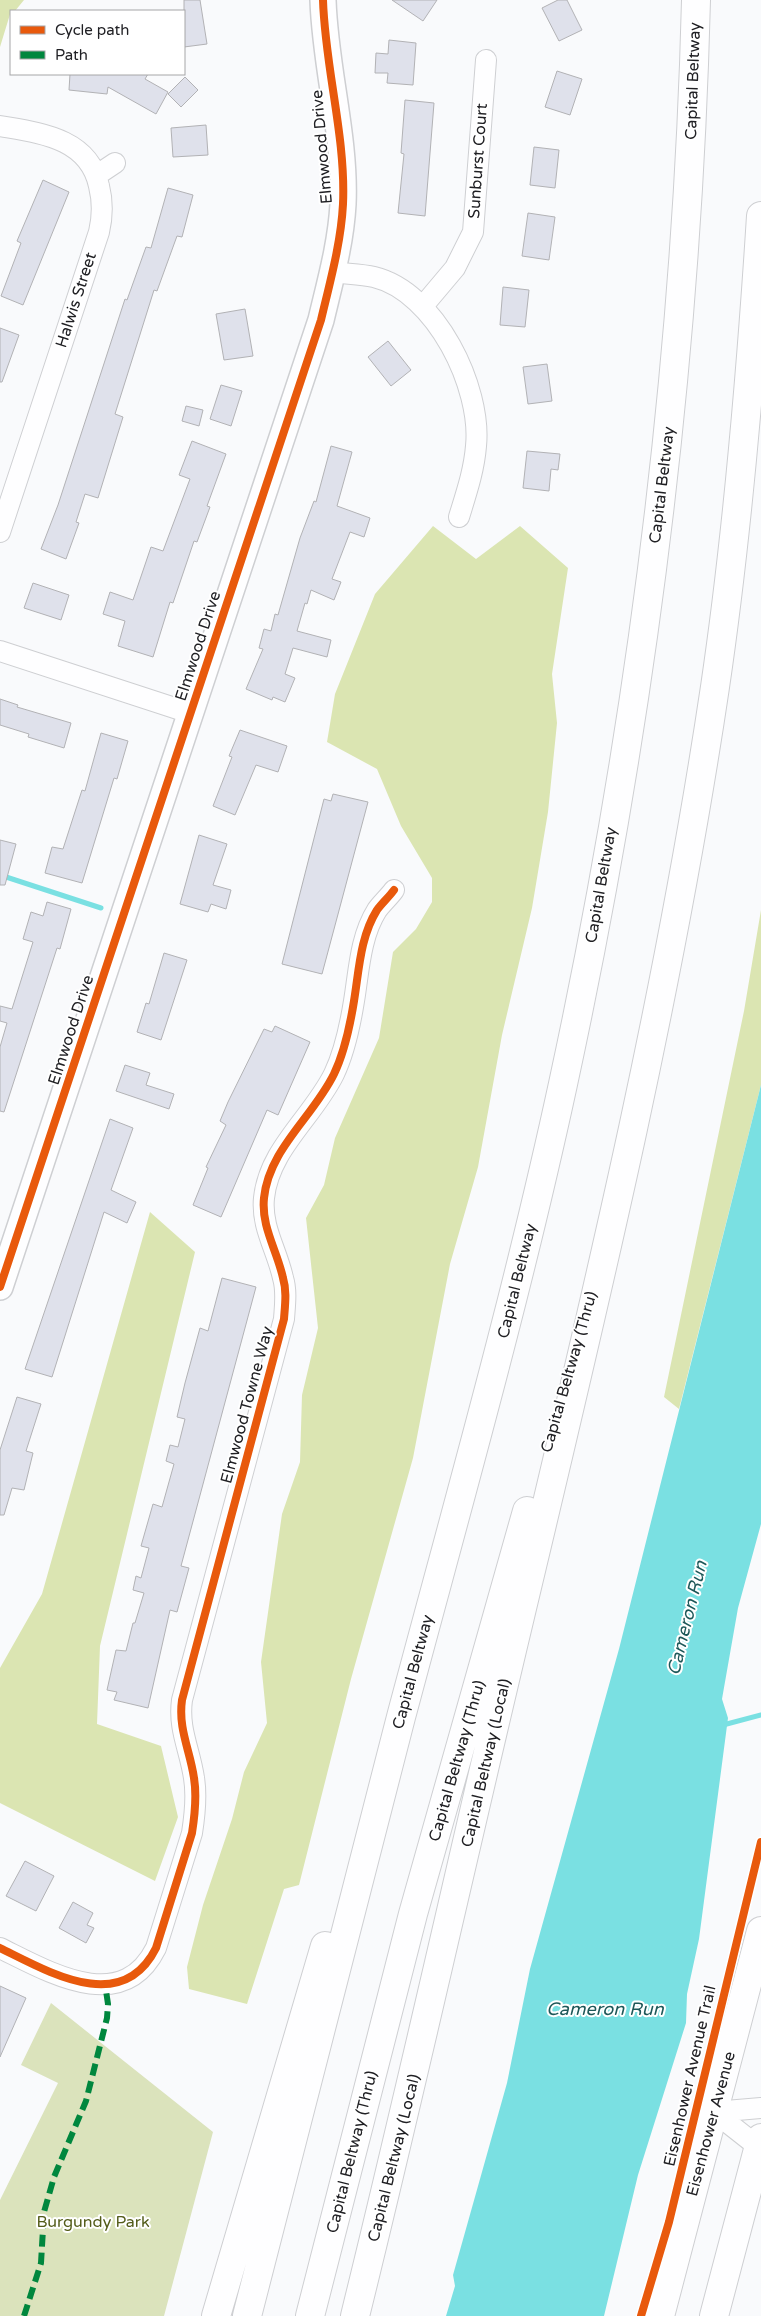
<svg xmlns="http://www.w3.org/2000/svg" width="761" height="2316" font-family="'Varela Round',sans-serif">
	<rect width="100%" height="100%" fill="#f9fafc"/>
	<path fill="#dbe3bc" d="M51,2003L213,2132L164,2316H0V2200L58,2083L21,2065Z"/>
	<path fill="#dbe5b2" d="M0,0H24L15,11H11L0,47Z
		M433,526L476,559L520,526L568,568L552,674L557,723L548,812L532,908L502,1035L478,1167L450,1264L413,1458L351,1679L299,1885L284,1889L247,2004L189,1989L187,1967L203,1905L232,1819L244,1772L267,1723L261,1662L282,1514L300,1462L302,1395L318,1328L306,1218L324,1185L335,1138L379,1038L393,952L416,929L432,902V878L401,826L377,769L327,742L335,694L375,594Z
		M761,910V1085L679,1409L664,1397L744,1011Z
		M150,1212L195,1252L100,1646L97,1724L161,1746L178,1817L155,1881L0,1803V1668L42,1594Z"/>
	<path fill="#7ae0e2" d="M761,1085V1524L738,1608L722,1699L728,1718L699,1939L687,1994L686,2023L638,2175L604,2316H446L455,2286L453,2275L507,2083L530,1969L619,1649Z"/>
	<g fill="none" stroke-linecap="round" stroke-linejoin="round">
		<path stroke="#7ae0e2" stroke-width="5" d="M0,875L101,908
			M723,1725L761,1715"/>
	</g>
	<path fill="#dfe1eb" stroke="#b2b2b5" d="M184,0H200L207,44L184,47Z
		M392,0H437L423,21Z
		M558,0H567L582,30L559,41L542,8Z
		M389,40L416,43L413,85L387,83L388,73H375L376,53L388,54Z
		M557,71L582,79L570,115L545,107Z
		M70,74H148L145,79L168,92L156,114L108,87L107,94L69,90Z
		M185,77L198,90L181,107L168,94Z
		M405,100L434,103L425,216L398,213L404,154L401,153Z
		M206,125L208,155L173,157L171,128Z
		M534,147L559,150L555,188L530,185Z
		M43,180L69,192L23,305L1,296L21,243L17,241Z
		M168,188L193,195L182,237L177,236L157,291L154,290L115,414L123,417L98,498L85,494L76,522L79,523L66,559L41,549L58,505L125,299L127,300L146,247L151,248Z
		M528,213L555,217L549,260L522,256Z
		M503,287L529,290L525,327L500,325Z
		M245,309L253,356L224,360L216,314Z
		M0,328L19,335L2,382H0Z
		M388,341L411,370L391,386L368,357Z
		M547,364L552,401L528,404L523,367Z
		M221,385L242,391L231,426L210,419Z
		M186,406L203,410L199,426L182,421Z
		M192,441L226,454L207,506L210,507L197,542L194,541L173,603L170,602L153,657L118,646L125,621L103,614L110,592L133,600L151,547L163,551L190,479L179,475Z
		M331,446L352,452L337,506L370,518L364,537L350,532L332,579L341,582L334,600L311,590L307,604L305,603L297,631L331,640L327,657L293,648L285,674L295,678L285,702L273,697L272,700L246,689L263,649L259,648L264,629L271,631L275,614L278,615L300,538L314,501L316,502Z
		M527,451L560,454L558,470L551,469L549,491L523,488Z
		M33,583L69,595L61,620L24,608Z
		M0,699L18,705L17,707L71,723L64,748L28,737L29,734L0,725Z
		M240,730L287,746L278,772L256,765L235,815L213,806L232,757L229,756Z
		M101,733L128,741L117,779L114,778L82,883L45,873L52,847L63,849L82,790L85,791Z
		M333,794L368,802L322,974L282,964L324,799L331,801Z
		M199,835L227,844L213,885L231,890L226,909L211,904L208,912L180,904Z
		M0,840L16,844L5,885H0Z
		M47,902L71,909L60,949L57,948L4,1112L0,1111V1047L7,1023L0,1021V1006L12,1009L33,942L23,939L31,912L43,916Z
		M164,953L187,960L161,1040L137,1032L146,1003L149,1004Z
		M275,1026L310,1042L278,1115L267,1110L221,1217L193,1205L208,1168L206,1167L226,1125L220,1121L228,1102L264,1029L272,1032Z
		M125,1065L150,1073L146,1085L174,1094L169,1109L116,1091Z
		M110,1119L133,1128L111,1190L136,1202L127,1223L104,1212L52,1377L25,1369Z
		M222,1278L256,1287L181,1566L189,1568L177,1612L170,1610L148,1708L114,1700L117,1692L107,1690L116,1650L126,1651L133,1623H135L144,1593L133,1590L136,1576L141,1578L149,1548L141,1546L153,1504L162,1507L174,1464L166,1461L170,1445L178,1447L185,1419L177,1417L185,1383L200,1328L208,1331Z
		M17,1397L41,1404L26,1451L33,1453L24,1490L12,1488L4,1515H0V1450Z
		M25,1861L54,1876L36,1911L6,1896Z
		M73,1902L93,1913L87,1925L94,1928L86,1943L59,1928Z
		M0,1986L26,1998L0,2057Z"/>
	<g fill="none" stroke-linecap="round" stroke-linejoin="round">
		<g stroke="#cecfd2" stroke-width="22">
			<path id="minor" d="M0,126C40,133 89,138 99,186C103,202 103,215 99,232L0,532
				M97,175L115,163
				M332,272C346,274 361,274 374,277C436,292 482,388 476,446C474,471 466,494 459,517
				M423,306L455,268L473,232L486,60
				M0,651L190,713
				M0,1948C49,1972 122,2016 156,1948L192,1833C195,1814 197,1796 194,1778C190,1750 178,1729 182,1700L284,1319C285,1305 287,1291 283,1278C277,1250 261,1227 264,1198C269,1149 313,1117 334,1074C345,1051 350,1026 354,1001C359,971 360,937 377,910C382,903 389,897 394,890
				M714,2112L761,2149
				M714,2112L761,2108"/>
		</g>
		<g stroke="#cecfd2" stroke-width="28">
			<path id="tertiary" d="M0,1287L321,320C330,282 341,243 343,204C346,137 325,68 323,0"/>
		</g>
		<g stroke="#cecfd2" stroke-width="30">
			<path id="secondary" d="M660,2316L761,1931
				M714,2316L761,2138"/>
		</g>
		<g stroke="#cecfd2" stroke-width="30">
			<path id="motorway" d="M216,2316L325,1946
				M247,2316C298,2116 348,1916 401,1717C457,1507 517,1297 563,1084C640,728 687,364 696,0
				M310,2316L413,1914L527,1511
				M355,2316C412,2086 463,1855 518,1625C592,1314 668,1003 715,687C738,531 751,374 761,216"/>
		</g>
		<use href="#minor" stroke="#fefeff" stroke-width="20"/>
		<use href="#tertiary" stroke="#fefeff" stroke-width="25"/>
		<use href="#secondary" stroke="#fefeff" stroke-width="28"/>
		<use href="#motorway" stroke="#fefeff" stroke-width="28"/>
		<path stroke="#00873e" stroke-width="6" stroke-dasharray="12 6" stroke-linecap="butt" d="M24,2316L41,2263L44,2212L54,2177L86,2101L107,2018L108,2004L105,1984"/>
		<g stroke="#fff" stroke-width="11">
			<path id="cycleway" d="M0,1287L321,320C330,282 341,243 343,204C346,137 325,68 323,0
				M0,1948C49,1972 122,2016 156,1948L192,1833C195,1814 197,1796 194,1778C190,1750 178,1729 182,1700L284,1319C285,1305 287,1291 283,1278C277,1250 261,1227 264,1198C269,1149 313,1117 334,1074C345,1051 350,1026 354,1001C359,971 360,937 377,910C382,903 389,897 394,890
				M641,2316L669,2222L761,1842"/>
		</g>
		<use href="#cycleway" stroke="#e8590c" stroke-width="8"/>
	</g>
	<g text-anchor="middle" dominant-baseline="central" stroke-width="4" stroke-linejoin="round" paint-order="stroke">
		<g font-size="16" fill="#202024" stroke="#fff">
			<text transform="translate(693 81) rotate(-88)">Capital Beltway</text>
			<text transform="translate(322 147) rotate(-95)">Elmwood Drive</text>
			<text transform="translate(478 161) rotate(-86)">Sunburst Court</text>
			<text transform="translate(76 300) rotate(-72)">Halwis Street</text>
			<text transform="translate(662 485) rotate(-83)">Capital Beltway</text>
			<text transform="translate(198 646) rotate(-72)">Elmwood Drive</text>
			<text transform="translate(601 885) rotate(-80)">Capital Beltway</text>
			<text transform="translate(71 1030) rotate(-72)">Elmwood Drive</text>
			<text transform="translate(517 1281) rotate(-76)">Capital Beltway</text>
			<text transform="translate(569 1372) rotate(-74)">Capital Beltway (Thru)</text>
			<text transform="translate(247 1405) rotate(-75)">Elmwood Towne Way</text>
			<text transform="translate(413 1672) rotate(-75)">Capital Beltway</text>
			<text transform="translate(457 1761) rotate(-74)">Capital Beltway (Thru)</text>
			<text transform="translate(486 1763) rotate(-77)">Capital Beltway (Local)</text>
			<text transform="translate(690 2076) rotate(-77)">Eisenhower Avenue Trail</text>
			<text transform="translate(711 2124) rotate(-75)">Eisenhower Avenue</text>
			<text transform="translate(352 2152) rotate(-76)">Capital Beltway (Thru)</text>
			<text transform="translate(394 2158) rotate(-76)">Capital Beltway (Local)</text>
		</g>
		<g font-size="16" fill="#535c19" stroke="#fff">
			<text x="93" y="2222">Burgundy Park</text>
		</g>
		<g font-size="18" font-style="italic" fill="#1d5859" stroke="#fff">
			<text transform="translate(687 1618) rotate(-76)">Cameron Run</text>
			<text x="605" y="2009">Cameron Run</text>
		</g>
	</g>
	<rect x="10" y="10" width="175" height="65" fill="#ffffff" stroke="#a6a6a7"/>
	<rect x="20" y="26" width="25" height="8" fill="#e8590c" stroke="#a6a6a7"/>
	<text x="55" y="35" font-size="15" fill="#202024">Cycle path</text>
	<rect x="20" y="51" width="25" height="8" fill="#00873e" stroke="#a6a6a7"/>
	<text x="55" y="60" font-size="15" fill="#202024">Path</text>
</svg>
